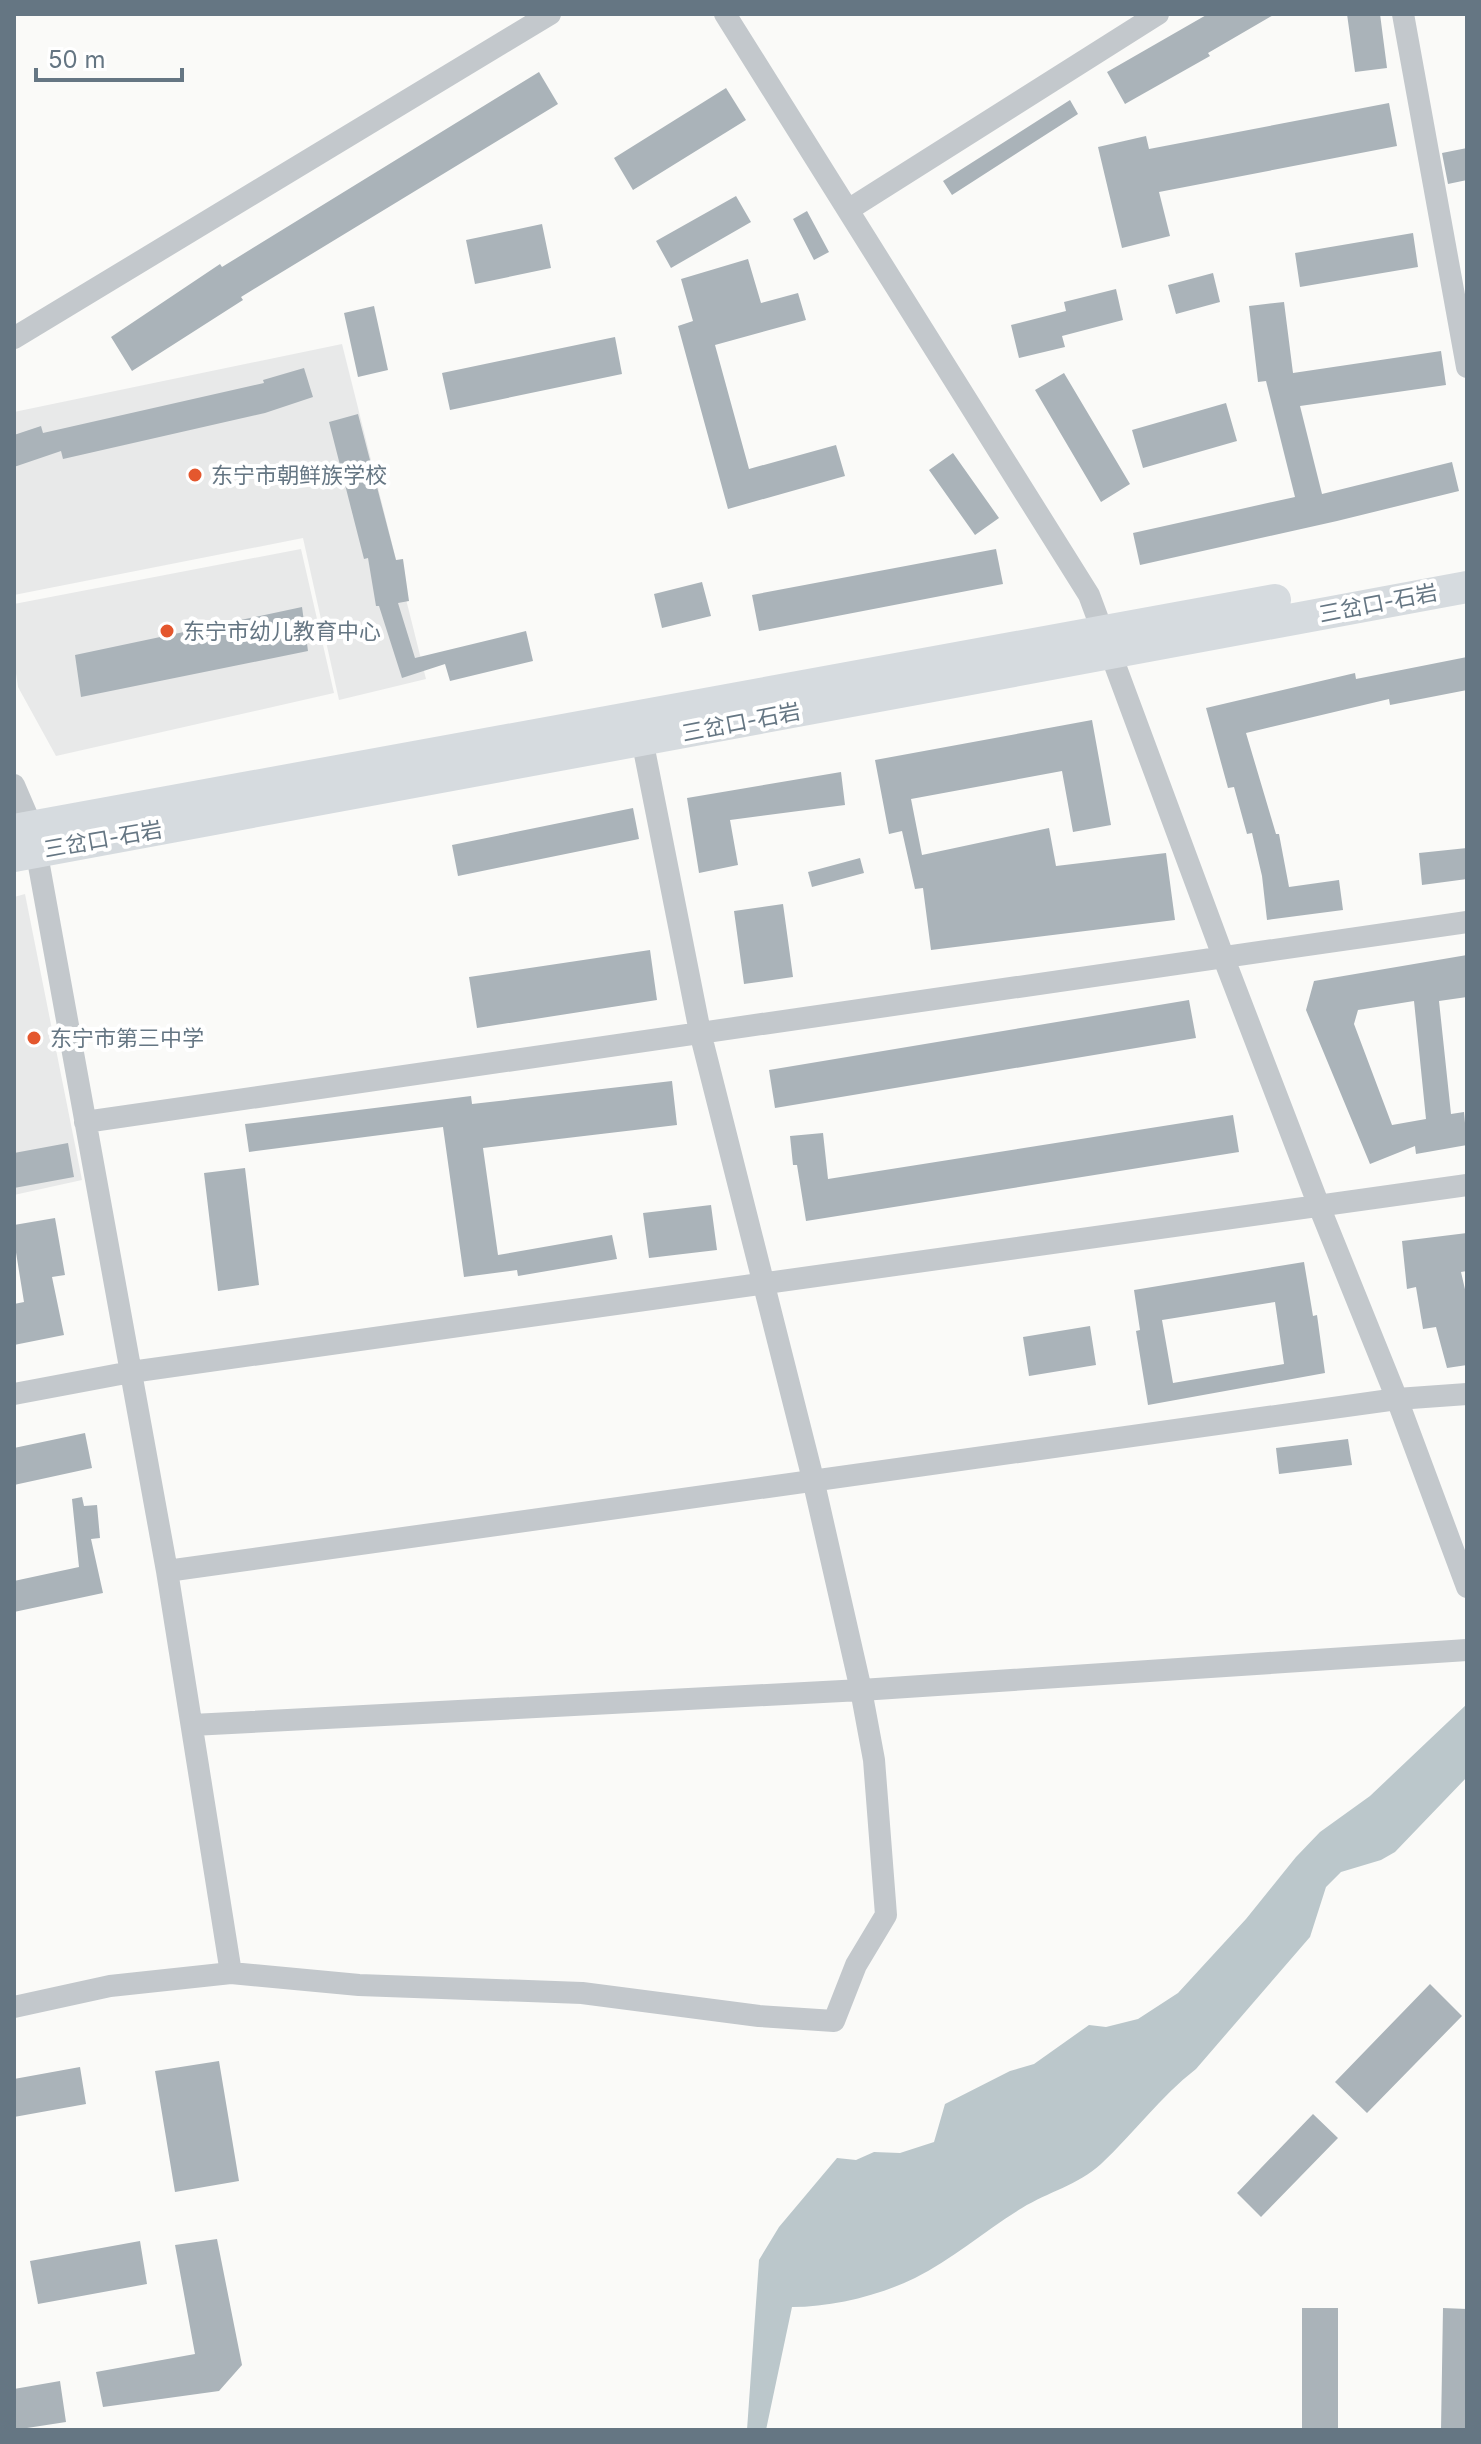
<svg xmlns="http://www.w3.org/2000/svg" width="1481" height="2444" font-family="Inter,'Noto Sans SC',sans-serif">
	<rect width="100%" height="100%" fill="#fafaf8"/>
	<path fill="#e8e9e9" d="M342,344L426,679L339,700L303,538L14,595V412Z
		M301,549L334,693L56,756L18,687L14,659V604Z
		M25,894L82,1180L14,1195V897Z"/>
	<path fill="#bbc7cb" d="M1467,1704V1777L1395,1852L1381,1860L1341,1872L1326,1887L1310,1937L1196,2069C1160,2097 1134,2133 1101,2164C1078,2185 1048,2192 1022,2208C986,2230 953,2259 915,2278C878,2296 832,2307 792,2307L766,2430H747L759,2260L779,2227L837,2158L856,2160L874,2152L900,2153L934,2142L945,2104L1010,2071L1034,2064L1089,2025L1106,2027L1138,2019L1178,1993L1246,1919L1296,1857L1320,1832L1370,1796Z"/>
	<path fill="#aab3b9" fill-rule="evenodd" d="M1208,14H1275L1208,53L1210,56L1125,104L1107,72Z
		M1347,14H1380L1387,68L1355,72Z
		M539,72L558,104L241,297L243,300L132,371L111,337L220,264L222,267Z
		M726,88L746,120L633,190L614,158Z
		M1070,100L1078,114L952,195L943,181Z
		M1389,103L1397,146L1159,192L1170,236L1122,248L1098,147L1146,136L1149,149Z
		M1467,148V180L1448,184L1442,153Z
		M736,196L751,222L671,268L656,241Z
		M807,211L829,252L814,260L793,219Z
		M542,224L551,268L475,284L466,240Z
		M1413,233L1418,267L1300,287L1295,253Z
		M748,259L761,303L798,293L806,320L715,345L749,469L836,445L845,476L728,509L678,326L693,321L681,279Z
		M1213,273L1220,302L1176,314L1168,285Z
		M1116,289L1123,320L1062,336L1065,347L1019,358L1011,325L1066,311L1064,302Z
		M1284,302L1293,373L1441,351L1446,385L1300,406L1322,494L1452,462L1459,491L1337,521L1140,565L1133,533L1295,497L1266,381L1258,382L1249,306Z
		M374,306L388,370L358,377L344,313Z
		M615,337L622,374L450,410L442,373Z
		M304,368L313,397L265,413L63,459L61,451L14,467V435L41,426L43,433L264,383L263,380Z
		M1064,373L1130,484L1101,502L1035,390Z
		M1226,403L1237,441L1143,468L1132,430Z
		M358,414L396,560L403,559L409,601L398,603L415,658L526,631L533,661L450,681L445,664L402,678L379,606H376L368,558L364,559L329,422Z
		M953,453L999,518L975,535L929,470Z
		M996,549L1003,584L759,631L752,595Z
		M702,582L711,616L662,628L654,594Z
		M302,607L308,651L81,697L75,655Z
		M1467,657V690L1390,705L1389,699L1246,733L1276,834H1279L1289,887L1339,880L1343,910L1267,920L1262,876L1252,833L1247,834L1234,787L1228,788L1206,708L1355,673L1356,679Z
		M1092,720L1111,825L1073,832L1062,771L911,799L922,855L1049,828L1056,866L1166,853L1175,920L931,950L923,888L915,889L902,831L889,834L875,760Z
		M841,772L845,805L730,820L738,865L699,873L687,798Z
		M633,808L639,839L458,876L452,845Z
		M1467,848V879L1422,885L1419,853Z
		M860,858L864,873L812,887L808,872Z
		M783,904L793,977L744,984L734,911Z
		M650,950L657,1000L477,1028L469,977Z
		M1467,955V997L1439,1001L1451,1114L1464,1112L1467,1145L1416,1154L1415,1146L1370,1164L1306,1010L1314,981ZM1414,1001L1426,1119L1392,1125L1354,1024L1358,1010Z
		M1189,1000L1196,1038L775,1108L769,1070Z
		M672,1081L677,1125L483,1148L498,1255L612,1235L617,1259L518,1276L517,1270L464,1277L443,1127L249,1152L245,1124L471,1096L472,1104Z
		M1233,1115L1239,1152L806,1221L797,1165H793L790,1136L823,1133L828,1179Z
		M68,1143L74,1177L14,1188V1153Z
		M245,1168L259,1285L218,1291L204,1173Z
		M711,1205L717,1250L649,1258L643,1213Z
		M55,1218L65,1275L52,1277L64,1335L14,1345V1304L24,1302L14,1240V1225Z
		M1467,1233V1271L1461,1272L1467,1298V1365L1447,1368L1436,1327L1423,1329L1416,1287L1407,1289L1402,1241Z
		M1304,1262L1313,1316L1317,1315L1325,1373L1148,1405L1136,1331L1140,1330L1134,1290ZM1275,1302L1284,1364L1173,1383L1162,1320Z
		M1090,1326L1096,1365L1029,1376L1023,1337Z
		M85,1433L92,1468L14,1485V1448Z
		M1348,1439L1352,1465L1279,1474L1276,1448Z
		M82,1497L84,1506L97,1505L100,1538L91,1539L103,1593L14,1612V1581L79,1567L72,1499Z
		M1430,1984L1462,2016L1367,2113L1335,2082Z
		M219,2061L239,2181L175,2192L155,2071Z
		M80,2067L86,2104L14,2117V2079Z
		M1313,2114L1338,2138L1261,2217L1237,2193Z
		M217,2239L242,2365L219,2391L103,2407L96,2372L195,2354L175,2245Z
		M140,2241L147,2284L38,2304L30,2261Z
		M1302,2308H1338V2430H1302Z
		M1443,2308L1467,2309V2430H1441Z
		M60,2381L66,2422L14,2430V2389Z"/>
	<g fill="none" stroke-linecap="round" stroke-linejoin="round">
		<path stroke="#c3c8cc" stroke-width="22" d="M725,14L1089,595L1223,956L1319,1206L1397,1399L1467,1587
			M1403,14L1467,367
			M848,210L1158,14
			M14,338L550,14
			M14,785L32,827L167,1571L231,1973
			M85,1122L1467,922
			M14,1394L131,1372L1467,1185
			M167,1571L1397,1399L1467,1394
			M192,1725L861,1690L1467,1650
			M14,2007L110,1986L231,1973L359,1985L582,1993L759,2016L834,2021L856,1965L886,1915L874,1760L861,1690L813,1479L700,1032L640,729"/>
		<path stroke="#d6dbdf" stroke-width="32" d="M14,830L1275,600
			M14,856L1467,587"/>
	</g>
	<g fill="#e4572e" stroke="#fff" stroke-width="3">
		<circle cx="195" cy="475" r="8"/>
		<circle cx="167" cy="631" r="8"/>
		<circle cx="34" cy="1038" r="8"/>
	</g>
	<g text-anchor="middle" dominant-baseline="central" stroke-width="8" stroke-linejoin="round" paint-order="stroke">
		<g font-size="22" fill="#657683" stroke="#fff" text-anchor="start">
			<text x="211" y="475">东宁市朝鲜族学校</text>
			<text x="183" y="631">东宁市幼儿教育中心</text>
			<text x="50" y="1038">东宁市第三中学</text>
		</g>
		<g font-size="22" fill="#657683" stroke="#fff">
			<text transform="translate(1378 603) rotate(-11)">三岔口-石岩</text>
			<text transform="translate(741 722) rotate(-11)">三岔口-石岩</text>
			<text transform="translate(103 839) rotate(-10)">三岔口-石岩</text>
		</g>
	</g>
	<rect width="1481" height="2444" fill="none" stroke="#657683" stroke-width="32"/>
	<path d="M36 68v12h146v-12" fill="none" stroke="#657683" stroke-width="4"/>
	<text x="48" y="68" font-size="24" fill="#657683" stroke="#ffffff" stroke-width="6" paint-order="stroke">50 m</text>
</svg>
